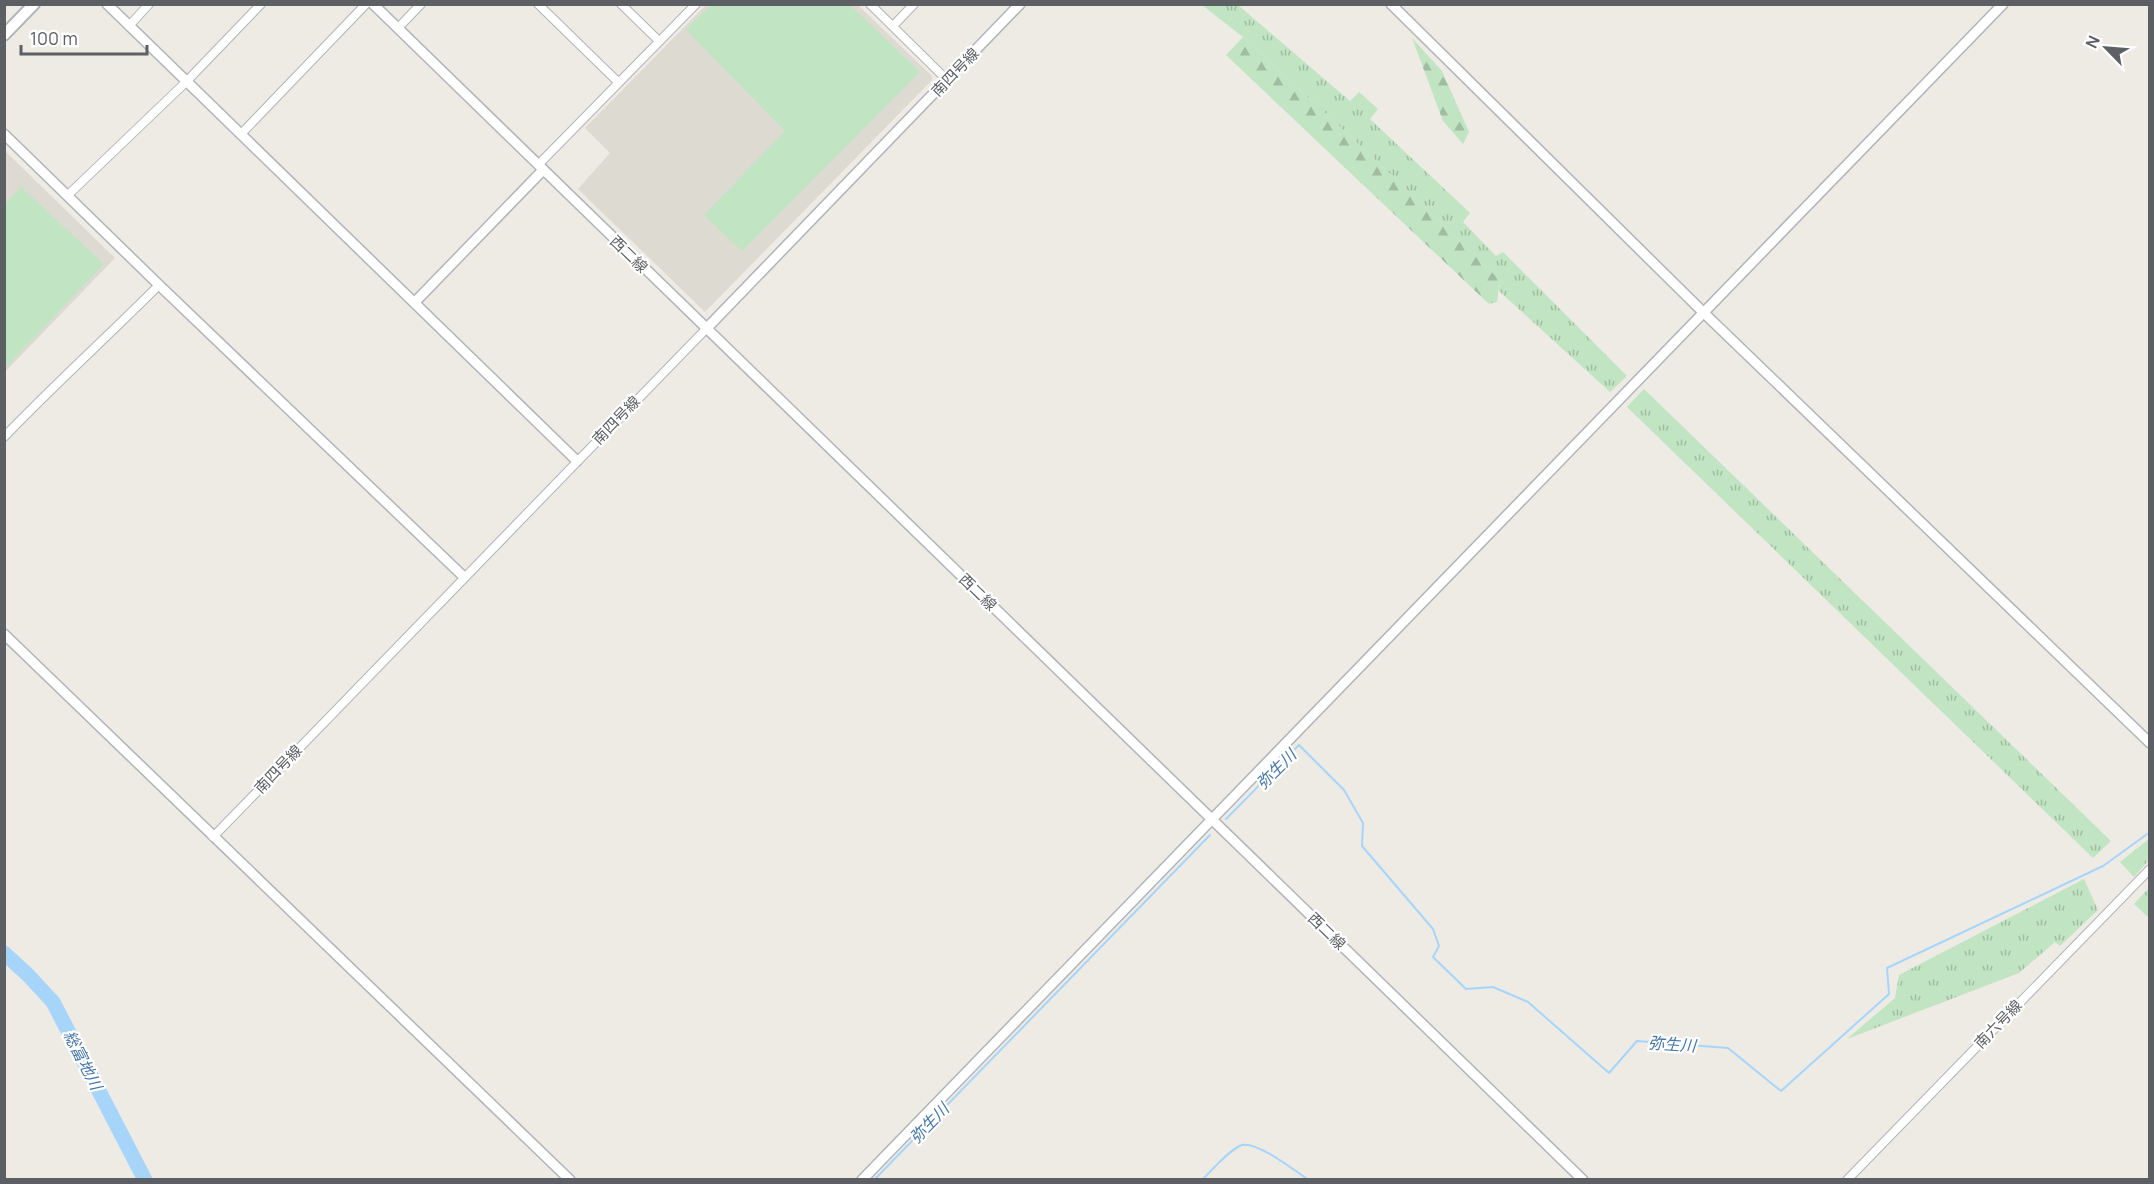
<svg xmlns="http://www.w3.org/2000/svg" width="2154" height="1184" font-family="Manrope,'Noto Sans JP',sans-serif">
	<defs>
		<pattern id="grass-tufts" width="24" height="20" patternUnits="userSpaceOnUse" patternTransform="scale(1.5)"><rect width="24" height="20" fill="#c1e4c2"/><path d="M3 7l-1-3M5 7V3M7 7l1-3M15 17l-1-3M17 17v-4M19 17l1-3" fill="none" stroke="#a0bca1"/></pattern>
		<pattern id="forest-firs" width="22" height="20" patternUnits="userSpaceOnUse" patternTransform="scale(1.5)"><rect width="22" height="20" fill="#c1e4c2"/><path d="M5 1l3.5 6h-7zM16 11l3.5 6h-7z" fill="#a0bca1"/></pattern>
	</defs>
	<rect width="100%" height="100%" fill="#edebe4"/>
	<path fill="#dddad2" d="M706,5H858L932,76V80L705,312L578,189L610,153L585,128Z
		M4,150L115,258L5,372H4Z"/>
	<path fill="url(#grass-tufts)" d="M1202,5H1238L1350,101L1359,92L1378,109L1370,119L1470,213L1463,222L1496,256L1503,252L1627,376L1610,392L1499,291L1500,280L1382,166L1243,37Z
		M1644,389L2111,841L2093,858L1627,407Z
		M2149,839V860L2134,877L2120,862Z
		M2084,879L2098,910L2060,946L2055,942L2019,973L1847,1039L1895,998L1899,975Z
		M2149,888V918L2134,904Z"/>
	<path fill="url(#forest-firs)" d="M1243,37L1382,166L1500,280L1497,302L1489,304L1226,55Z
		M1412,38L1442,71L1469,132L1463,144L1443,121Z"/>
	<path fill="#c1e4c2" d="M711,5H850L920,72L742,251L704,215L785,131L686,30Z
		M21,187L104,264L5,368V204Z"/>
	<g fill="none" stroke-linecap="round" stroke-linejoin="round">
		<path stroke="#a7d5fa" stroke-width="2" d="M1226,819L1299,745L1344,790L1363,823L1362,846L1433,929L1439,946L1433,957L1466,989L1493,987L1528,1002L1609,1073L1637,1041L1728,1048L1781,1091L1889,994L1887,968L2103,866L2150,832
			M874,1180L1210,835
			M1202,1180C1212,1170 1230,1149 1242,1145C1257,1141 1295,1171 1309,1180"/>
		<path stroke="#a7d5fa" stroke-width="15" d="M4,953L28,975L53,1002L145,1180"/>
		<g stroke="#b1b4b8" stroke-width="10">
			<path id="minor" d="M538,4L618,82
				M621,4L659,41
				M870,4L947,80
				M129,26L149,4
				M893,26L914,4
				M398,28L421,4
				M241,134L366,4
				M538,165L696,4
				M68,195L186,82L261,4
				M4,437C54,385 107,337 159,285
				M213,837L706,329
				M1847,1180L2150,869"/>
		</g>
		<g stroke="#b1b4b8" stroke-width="12">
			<path id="tertiary" d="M107,4L577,461
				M373,4L1583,1180
				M1391,4L1704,313L2150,743
				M4,134L159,285L464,577
				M415,302L543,170
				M706,329L1020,4
				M4,634L570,1180
				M862,1180L2003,4"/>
		</g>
		<g stroke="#b0b3b8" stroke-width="14">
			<path id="secondary" d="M4,35L34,4"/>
		</g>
		<use href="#minor" stroke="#fff" stroke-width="8"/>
		<use href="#tertiary" stroke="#fff" stroke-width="9"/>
		<use href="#secondary" stroke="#fff" stroke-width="10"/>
	</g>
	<g text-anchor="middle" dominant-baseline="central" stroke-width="4.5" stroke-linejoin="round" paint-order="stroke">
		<g font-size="15" fill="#5c5f63" stroke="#fff">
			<text transform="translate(955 72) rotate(-46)">南四号線</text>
			<text transform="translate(629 254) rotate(44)">西二線</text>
			<text transform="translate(616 420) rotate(-46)">南四号線</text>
			<text transform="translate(978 592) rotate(44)">西二線</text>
			<text transform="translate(278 769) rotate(-46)">南四号線</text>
			<text transform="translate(1327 931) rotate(44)">西二線</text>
			<text transform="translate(1998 1024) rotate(-46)">南六号線</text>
		</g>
		<g font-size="16" font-style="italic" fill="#4576ab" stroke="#fff">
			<text transform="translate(1276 769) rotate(-45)">弥生川</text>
			<text transform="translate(1672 1044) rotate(4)">弥生川</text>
			<text transform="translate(83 1060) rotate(63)">総富地川</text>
			<text transform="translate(929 1123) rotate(-46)">弥生川</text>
		</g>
	</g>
	<rect width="2154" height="1184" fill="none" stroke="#5c5f63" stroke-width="12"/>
	<g transform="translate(2106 48) rotate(295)" stroke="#ffffff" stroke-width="4.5" paint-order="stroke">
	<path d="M0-4.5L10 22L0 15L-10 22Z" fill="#5c5f63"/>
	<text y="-9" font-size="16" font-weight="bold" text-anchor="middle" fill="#5c5f63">N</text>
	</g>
	<path d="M21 45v9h126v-9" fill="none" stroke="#5c5f63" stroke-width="3"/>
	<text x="30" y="45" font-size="18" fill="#5c5f63" stroke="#ffffff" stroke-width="4.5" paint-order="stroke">100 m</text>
</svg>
